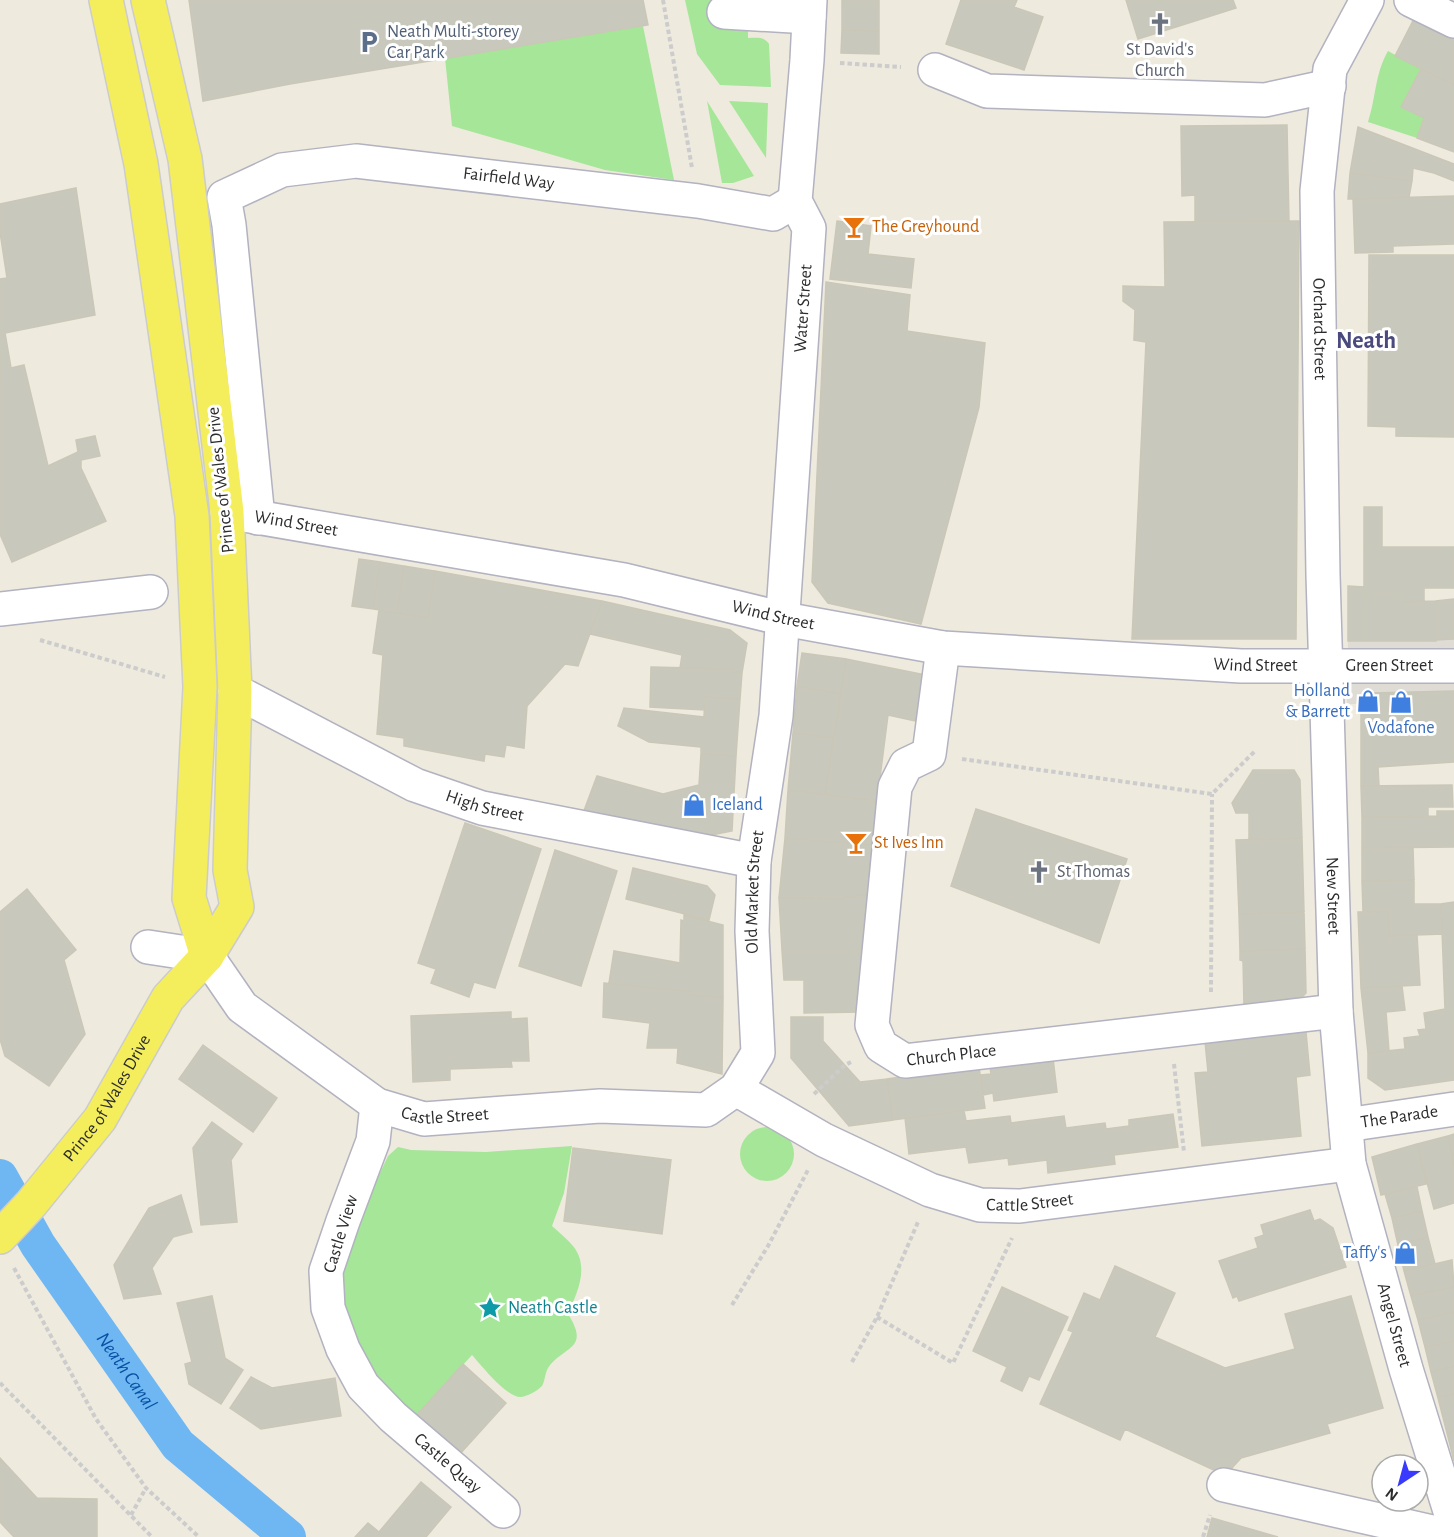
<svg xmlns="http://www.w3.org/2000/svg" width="1454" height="1537" font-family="'Alegreya Sans',sans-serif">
	<rect width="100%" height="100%" fill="#eeeade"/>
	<path fill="#a5e699" d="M685,0H713L712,24L748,25V38C756,38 764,36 769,44L771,87L720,85L697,54Z
		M643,26L674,180L605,170L452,126L445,58Z
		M1388,51L1421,69L1401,107L1424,118L1417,138L1368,122C1376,98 1375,73 1388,51Z
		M707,101L754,176L733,183H722Z
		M729,101L768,103L766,158Z
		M740 1154a27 27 0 1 1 54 0a27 27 0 1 1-54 0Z
		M572,1146L564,1193L552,1226C559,1232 567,1239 573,1246C590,1267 577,1293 568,1314C591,1350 563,1346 548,1368C545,1373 545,1381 542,1386C537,1391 528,1396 521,1397C507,1398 481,1365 472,1355L416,1416L377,1380L344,1323L338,1273L352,1232L388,1156L398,1147L411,1150L486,1152Z"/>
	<path fill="#dedcd5" d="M1454,639V691L1371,693L1361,704H1347L1348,641H1435L1436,640Z"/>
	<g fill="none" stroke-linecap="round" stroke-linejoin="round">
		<path stroke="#6fb7f3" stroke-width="36" id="s1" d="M0,1177L38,1245L178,1445L288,1537"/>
	</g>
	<path fill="#c9c8bc" stroke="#cac7b7" stroke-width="1.5" d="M189,0H643L648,25L290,84L203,101Z
		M842,0H879V7H842Z
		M961,0H1017L1014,7L1043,17L1024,70L946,44Z
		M1126,0H1233L1236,8L1138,39Z
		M842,7H879V31L842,30Z
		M1416,15L1454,34V85L1395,56Z
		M842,30L879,31V54L841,53Z
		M1421,69L1454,85V152L1417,138L1424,118L1401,107Z
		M1287,125L1289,222H1195V195L1182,196L1181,126Z
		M1358,127L1454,164V181L1434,173L1413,168L1412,181L1350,173Z
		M1350,173L1412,181L1409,197L1348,199Z
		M76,188L95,315L5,333L11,368L24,365L48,466L78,452L76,440L95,436L100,456L81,460V468L106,521L12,562L0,534V279L7,278L0,232V204Z
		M1454,196V244L1393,246V252L1355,253L1353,199Z
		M837,221L871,226L868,254L914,259L911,288L830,279Z
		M1299,221L1296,639H1132L1146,342L1134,340L1135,310L1123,301V286L1165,287L1164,222Z
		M1369,255H1454V437L1396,436V427L1368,426Z
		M826,282L910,295L907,331L985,343L979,407L921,624L828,603L812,582Z
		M1364,507H1382V547H1364Z
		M1364,547H1454V588H1424V601L1403,602V594H1364Z
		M359,559L380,562L373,609L352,606Z
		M380,562L404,566L397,613L373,609Z
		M404,566L435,571L428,618L397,613Z
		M435,571L602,601L578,666L565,664L527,706L524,748L506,745L504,757L485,754L484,761L404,746V738L377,734L383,655L373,653L379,610L428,618Z
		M1348,586L1364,587V641H1348Z
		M1364,594H1403V602L1436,601V641H1364Z
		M1454,599V639L1436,640V601Z
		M602,601L730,630L747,643L742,673L734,672L733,669L680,668L682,655L590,634Z
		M802,653L846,659L841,694L797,686Z
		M846,659L926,675L916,721L888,715L877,801L825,794Z
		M651,667L733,669L734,672L742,673L740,699L705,697V710L650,707Z
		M797,686L841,694L834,738L793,733Z
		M1454,691V762L1378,767L1379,786H1361V704L1365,699L1371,693Z
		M705,697L740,699L736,756L701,754V747L649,742L618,726L624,708L704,717Z
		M793,733L834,738L825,794L788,790Z
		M701,754L736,756L732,831L677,842L582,816L597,776L663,794L699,785Z
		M1253,770H1294L1300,780L1302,838L1249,840V813H1236L1232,803Z
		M1452,785L1453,807H1428V816L1362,817L1361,786Z
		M788,790L877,801L872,845L785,838Z
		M976,809L1127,859L1099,943L951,886Z
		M1437,811H1454V847L1362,848V817L1437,816Z
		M465,823L541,849L495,988L474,982L469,997L431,983L436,969L418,963Z
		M785,838L872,845L869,895L844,897L843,899L779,898Z
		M1302,838L1304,912L1239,914L1236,840Z
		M1362,848H1413L1414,880L1362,881Z
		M555,850L617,871L581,986L519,966Z
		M633,868L707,886L715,895L709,920L626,899Z
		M1414,880V904H1441L1442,934L1389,936L1388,911H1363L1362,881Z
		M27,889L76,950L64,960L85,1034L49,1086L5,1056L0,1039V912Z
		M869,895L865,950H782L779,898L843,899L844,897Z
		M1454,902V1080L1385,1090L1368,1078V1053L1405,1049L1404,1038L1420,1036L1418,1030L1426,1029L1424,1013L1445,1009L1441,904Z
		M1388,911L1389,936L1417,935L1420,985L1361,988L1358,912Z
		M1304,912L1305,949L1240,951L1239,914Z
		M684,915L723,925V997L691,995V992L609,983L614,951L680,963L681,920L684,921Z
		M1305,949L1306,993L1299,1000L1244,1005L1243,961L1240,960V951Z
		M782,950H865L860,1012L804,1013V980H784Z
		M604,983L691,992V995L723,997L722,1074L677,1063L678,1048H647L650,1023L603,1017Z
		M1402,986L1405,1010L1386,1012L1389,1051L1368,1053L1361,988Z
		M511,1012V1019L527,1018L529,1061H511L512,1067L450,1069V1080L413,1082L411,1016Z
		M791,1017H823V1041L860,1082L887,1079L893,1120L849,1126L791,1058Z
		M1306,1032L1310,1075L1296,1077L1301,1136L1202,1146L1195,1073L1208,1072L1205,1042Z
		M203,1045L277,1098L253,1132L179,1079Z
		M1053,1058L1057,1092L994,1101L993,1093L983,1095L981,1075L991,1074L990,1067Z
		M979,1067L985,1108L893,1120L887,1079Z
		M964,1111L966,1121L1010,1116L1011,1123L1064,1116L1066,1128L1105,1123L1106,1129L1129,1126V1120L1173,1114L1178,1147L1114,1155L1115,1164L1048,1173L1047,1160L1009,1165L1008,1158L969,1163L966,1147L909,1154L905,1118Z
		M212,1122L242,1144L231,1160L237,1222L201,1225L193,1148Z
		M1454,1134V1167L1448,1136Z
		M1448,1136L1454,1167V1203L1434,1209L1417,1144Z
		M1417,1144L1426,1184L1381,1195L1372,1157Z
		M573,1148L671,1160L662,1234L564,1221Z
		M1417,1187L1422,1211L1392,1218L1385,1194Z
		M181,1195L192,1232L173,1237L152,1268L161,1294L124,1299L114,1265L149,1208Z
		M1310,1210L1314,1221L1320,1219L1333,1228L1346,1267L1239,1301L1237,1296L1233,1298L1219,1261L1258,1248L1255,1238L1264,1235L1261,1225Z
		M1422,1211L1428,1237L1398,1245L1392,1218Z
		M1428,1237L1435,1264L1404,1271L1398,1245Z
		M1452,1260L1454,1287L1411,1296L1404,1271Z
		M1115,1266L1175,1293L1155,1337L1225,1368L1295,1349L1285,1314L1351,1296L1383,1408L1327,1424L1330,1433L1241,1458L1231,1469L1218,1472L1125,1429L1120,1440L1040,1404L1073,1332L1068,1330L1084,1293L1100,1300Z
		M1002,1287L1068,1317L1039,1380L1029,1376L1022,1391L1001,1381L1007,1367L973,1351Z
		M1454,1287V1312L1418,1320L1411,1296Z
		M212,1296L225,1358L243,1370L221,1404L189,1384L185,1364L192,1362L177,1303Z
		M1454,1312V1341L1425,1347L1418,1320Z
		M1454,1341V1366L1431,1372L1425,1347Z
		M463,1364L506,1403L459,1455L416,1416Z
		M1454,1366V1394L1438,1398L1431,1372Z
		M251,1377L272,1388L335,1378L341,1416L261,1429L230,1408Z
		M1454,1394V1431L1447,1433L1438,1398Z
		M1454,1431V1461L1447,1433Z
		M0,1458L37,1498L97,1499V1537H14L0,1522Z
		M421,1482L451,1507L426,1537H355L368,1523L379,1532Z
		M1212,1518L1278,1537H1207Z"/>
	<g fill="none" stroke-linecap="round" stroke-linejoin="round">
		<g stroke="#b2b2c0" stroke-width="36">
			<g id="minor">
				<path id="s2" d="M1367,0L1330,69L1317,191L1323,575L1336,1011L1349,1164L1406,1369L1454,1524"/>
				<path d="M1411,0L1454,21"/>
				<path d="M724,12L809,17"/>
				<path d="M935,70L987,91L1265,100L1329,86"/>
				<path id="s3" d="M227,512L624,580L784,619L943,648L1241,666H1454"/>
				<path id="s4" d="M258,518L229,225L224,197L282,170L356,161L698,201L773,214L795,201"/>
				<path d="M0,609L151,592"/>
				<path id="s5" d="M943,648L929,754L906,765L895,787L872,1025L881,1046L905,1061L1336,1011"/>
				<path id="s6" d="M235,691L415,785L482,808L754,861"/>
				<path id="s7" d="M148,947L207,956L242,1007L377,1105L424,1119L600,1106L706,1110L736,1089L758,1053L752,931L754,861L776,716L809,228L795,201L807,60L810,0"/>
				<path id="s8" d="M736,1089L824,1140L930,1190L980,1205L1020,1206L1349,1164"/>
				<path id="s9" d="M377,1105L373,1141L343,1221L326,1271L328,1308L343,1349L363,1386L393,1417L503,1511"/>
				<path id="s10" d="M1346,1125L1454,1109"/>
				<path d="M1224,1485L1454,1537"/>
			</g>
		</g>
		<g stroke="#ccc" stroke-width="36">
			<g id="major">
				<path d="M106,0L141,164L192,516L200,687L189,898L207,956"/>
				<path id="s11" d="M0,1237L31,1204L100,1119L168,998L207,956L237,907L230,870L235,691L227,512L185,159L148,0"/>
			</g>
		</g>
		<path stroke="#ccc" stroke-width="4" stroke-dasharray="4.5 3" stroke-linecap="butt" d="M663,0L692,168
			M840,63L901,67
			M40,640L165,677
			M962,759L1212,794L1255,751
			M1211,992L1212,794
			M1174,1064L1184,1152
			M814,1094L845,1065L851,1062
			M14,1268L96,1419L146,1488L199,1537
			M732,1305L768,1246L808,1170
			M877,1317L953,1363L1012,1238
			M852,1362L877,1317L918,1222
			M0,1383L152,1537
			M131,1515L146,1488
			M1203,1537L1210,1515"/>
		<use href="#minor" stroke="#fff" stroke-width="33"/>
		<use href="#major" stroke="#f5ee5c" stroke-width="33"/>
	</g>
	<defs>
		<g id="church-bare" transform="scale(1.8)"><path d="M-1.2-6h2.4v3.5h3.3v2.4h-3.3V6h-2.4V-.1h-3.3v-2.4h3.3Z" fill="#6b7280" stroke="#fff" stroke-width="2.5" paint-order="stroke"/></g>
		<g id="parking-bare" transform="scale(1.8)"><path d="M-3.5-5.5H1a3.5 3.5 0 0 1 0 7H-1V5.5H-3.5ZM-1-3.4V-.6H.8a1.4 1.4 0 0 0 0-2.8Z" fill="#5c6f8a" stroke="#fff" stroke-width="2.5" paint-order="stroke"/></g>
		<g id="bar-bare" transform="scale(1.8)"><path d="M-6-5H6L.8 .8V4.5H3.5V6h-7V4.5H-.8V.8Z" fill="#e8710a" stroke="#fff" stroke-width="2.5" paint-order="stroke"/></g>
		<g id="shop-bare" transform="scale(1.8)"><path d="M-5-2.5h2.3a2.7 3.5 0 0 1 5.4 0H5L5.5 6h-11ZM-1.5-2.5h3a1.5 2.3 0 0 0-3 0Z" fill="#3f7fe0" stroke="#fff" stroke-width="2.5" paint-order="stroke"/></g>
		<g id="sight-bare" transform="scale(1.8)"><path d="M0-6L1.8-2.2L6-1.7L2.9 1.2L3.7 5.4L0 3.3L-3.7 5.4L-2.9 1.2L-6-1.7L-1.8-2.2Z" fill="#0f9aa8" stroke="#fff" stroke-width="2.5" paint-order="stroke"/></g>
	</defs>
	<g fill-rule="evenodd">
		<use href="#church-bare" x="1160" y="24"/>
		<use href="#parking-bare" x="369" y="42"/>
		<use href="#bar-bare" x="854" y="227"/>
		<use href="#shop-bare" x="1368" y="701"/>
		<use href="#shop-bare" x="1401" y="702"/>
		<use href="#shop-bare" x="694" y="805"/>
		<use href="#bar-bare" x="856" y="843"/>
		<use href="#church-bare" x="1039" y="872"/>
		<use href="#shop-bare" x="1405" y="1253"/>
		<use href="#sight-bare" x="490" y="1308"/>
	</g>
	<g text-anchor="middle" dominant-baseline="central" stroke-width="6" stroke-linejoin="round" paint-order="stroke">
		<g font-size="18" fill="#4e5e75" stroke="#fff" text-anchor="start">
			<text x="387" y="32">Neath Multi-storey<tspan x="387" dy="21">Car Park</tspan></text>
		</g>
		<g font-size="18" fill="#5b616d" stroke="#fff">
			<text x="1160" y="50">St David's<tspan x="1160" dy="21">Church</tspan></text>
			<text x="1057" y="872" text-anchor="start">St Thomas</text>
		</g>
		<g font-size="18" fill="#2c2c2c" stroke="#fff">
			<text stroke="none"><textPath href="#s4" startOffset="615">Fairfield Way</textPath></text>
			<text stroke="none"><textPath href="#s7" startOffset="1446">Water Street</textPath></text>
			<text stroke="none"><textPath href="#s2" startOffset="339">Orchard Street</textPath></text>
			<text transform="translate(221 480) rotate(-96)">Prince of Wales Drive</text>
			<text stroke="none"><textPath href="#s3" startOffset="70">Wind Street</textPath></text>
			<text stroke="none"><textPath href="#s3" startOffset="556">Wind Street</textPath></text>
			<text stroke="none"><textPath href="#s3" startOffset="1042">Wind Street</textPath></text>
			<text stroke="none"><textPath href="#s3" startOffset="1176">Green Street</textPath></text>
			<text stroke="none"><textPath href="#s6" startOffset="276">High Street</textPath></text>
			<text stroke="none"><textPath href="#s7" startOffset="860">Old Market Street</textPath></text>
			<text stroke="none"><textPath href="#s2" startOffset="906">New Street</textPath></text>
			<text stroke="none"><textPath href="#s5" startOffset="494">Church Place</textPath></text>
			<text stroke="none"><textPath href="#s11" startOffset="176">Prince of Wales Drive</textPath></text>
			<text stroke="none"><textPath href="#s7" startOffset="358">Castle Street</textPath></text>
			<text stroke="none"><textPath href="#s10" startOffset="54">The Parade</textPath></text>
			<text stroke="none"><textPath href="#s8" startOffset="321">Cattle Street</textPath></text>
			<text transform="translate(341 1234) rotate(-73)">Castle View</text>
			<text stroke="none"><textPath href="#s2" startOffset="1342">Angel Street</textPath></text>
			<text stroke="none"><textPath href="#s9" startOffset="412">Castle Quay</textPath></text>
		</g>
		<g font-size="18" fill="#c56008" stroke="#fff" text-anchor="start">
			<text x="872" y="227">The Greyhound</text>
			<text x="874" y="843">St Ives Inn</text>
		</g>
		<g font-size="18" fill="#366cbe" stroke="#fff" text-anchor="end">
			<text x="1350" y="691">Holland<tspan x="1350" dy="21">&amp; Barrett</tspan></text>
			<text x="1401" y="728" text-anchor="middle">Vodafone</text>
			<text x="712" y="805" text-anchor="start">Iceland</text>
			<text x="1387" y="1253">Taffy's</text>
		</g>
		<g font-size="18" fill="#0d838f" stroke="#fff" text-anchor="start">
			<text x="508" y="1308">Neath Castle</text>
		</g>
		<g font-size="20" font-style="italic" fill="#0952a3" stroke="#fff">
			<text stroke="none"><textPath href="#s1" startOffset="232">Neath Canal</textPath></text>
		</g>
		<g font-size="24" font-weight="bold" fill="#4b4a7f" stroke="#fff">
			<text x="1366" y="341">Neath</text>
		</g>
	</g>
	<g transform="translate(1400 1483) rotate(216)"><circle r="28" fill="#ffffff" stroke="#ababab" stroke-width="1.5"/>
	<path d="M0-4.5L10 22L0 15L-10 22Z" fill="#3a3aff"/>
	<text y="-9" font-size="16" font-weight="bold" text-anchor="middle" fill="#2c2c2c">N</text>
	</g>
</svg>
